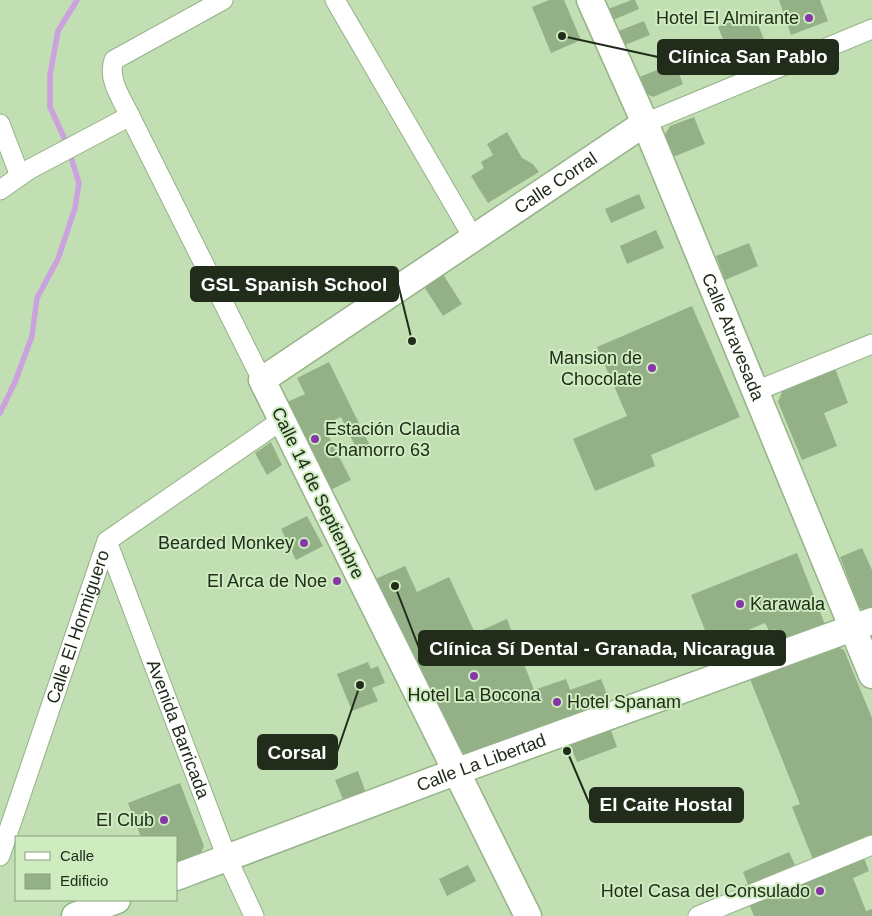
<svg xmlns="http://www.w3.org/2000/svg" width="872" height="916" font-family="Helvetica,sans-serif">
	<rect width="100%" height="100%" fill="#c1dfb3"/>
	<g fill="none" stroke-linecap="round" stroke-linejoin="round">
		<path stroke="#cba1de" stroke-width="5.5" d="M0,413L15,382L32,336L37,298L58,259L75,208L79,183L67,144L50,107V75L58,31L77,0"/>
	</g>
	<path fill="#94b086" d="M549,0H564L581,40L551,53L532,7Z
		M632,0H635L639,9L613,20L608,9Z
		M779,0H820L828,21L791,35Z
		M753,12L767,47L732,61L718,27Z
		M644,21L650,35L622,46L616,32Z
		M675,63L683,84L653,97L642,91L637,78Z
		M694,117L705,144L673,157L664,136L670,126Z
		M507,132L522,158L533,164L539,172L488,203L471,176L484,168L481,162L493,155L487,144Z
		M639,194L645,208L611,223L605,209Z
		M656,230L664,248L627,264L620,246Z
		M749,243L758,266L725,280L716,256Z
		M442,273L462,304L443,316L423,285Z
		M692,306L740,417L651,455L655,466L595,491L573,439L627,416L597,347Z
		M329,362L373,452L361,458L341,417L323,425L351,480L326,492L283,404L305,394L297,378Z
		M835,368L848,403L824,413L837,446L802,460L778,402L783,389Z
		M271,442L282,465L267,475L255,453Z
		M307,516L323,546L296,560L281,529Z
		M862,548L872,570V611L868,612L859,607L840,557Z
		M797,553L826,627L781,645L775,629L769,631L765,623L711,645L691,595Z
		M405,566L417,592L449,577L475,633L507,619L534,690L566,679L570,690L601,679L610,702L467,754L453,749L373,580Z
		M827,642L844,650L872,718V839L814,862L792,807L800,804L748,674Z
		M368,662L371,669L378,666L385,683L372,688L378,701L352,711L337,674Z
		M609,725L617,747L577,762L568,740Z
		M358,771L366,793L344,802L335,780Z
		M180,783L204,846L200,855L176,864V837H141L128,803Z
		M789,852L795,865L748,885L743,872Z
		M864,858L869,871L853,878L866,911L872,909V916H754L749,904Z
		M468,865L476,881L447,896L439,879Z"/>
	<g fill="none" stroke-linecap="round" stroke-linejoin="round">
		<g stroke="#96b288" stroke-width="21">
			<g id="street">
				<path d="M223,0L114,60C107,79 122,99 130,116L262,380"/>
				<path d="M335,0L474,239"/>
				<path d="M645,123L872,29"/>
				<path d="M0,124L20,176"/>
				<path d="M0,190L30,169L130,116"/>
				<path d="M756,391L872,344"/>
				<path id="s1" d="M107,541L227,858L254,916"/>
				<path id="s2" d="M0,856L107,541L282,420"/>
				<path d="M698,916L872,845"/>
			</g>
		</g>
		<g stroke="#96b288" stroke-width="29">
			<g id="secondary">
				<path id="s3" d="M590,0L645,123L872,675"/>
				<path id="s4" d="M176,877L455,772L872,621"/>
				<path d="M75,916L117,900"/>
				<path id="s5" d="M528,916L262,380L645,123"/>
			</g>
		</g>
		<use href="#street" stroke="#fff" stroke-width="19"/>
		<use href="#secondary" stroke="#fff" stroke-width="26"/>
	</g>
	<g fill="#8736a5" stroke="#ceecc0" stroke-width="2">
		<circle cx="809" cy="18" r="5"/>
		<circle cx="652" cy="368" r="5"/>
		<circle cx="315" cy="439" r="5"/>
		<circle cx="304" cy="543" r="5"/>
		<circle cx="337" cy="581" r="5"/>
		<circle cx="740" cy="604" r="5"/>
		<circle cx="474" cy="676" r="5"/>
		<circle cx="557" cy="702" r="5"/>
		<circle cx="164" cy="820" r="5"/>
		<circle cx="820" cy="891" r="5"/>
	</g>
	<g text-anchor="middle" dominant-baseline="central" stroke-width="4" stroke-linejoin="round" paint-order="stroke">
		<g font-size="18" fill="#212c1b" stroke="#ceecc0" text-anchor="end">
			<text x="799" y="18">Hotel El Almirante</text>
			<text x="642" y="358">Mansion de<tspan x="642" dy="21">Chocolate</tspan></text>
			<text x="325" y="429" text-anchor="start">Estación Claudia<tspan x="325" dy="21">Chamorro 63</tspan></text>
			<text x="294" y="543">Bearded Monkey</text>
			<text x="327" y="581">El Arca de Noe</text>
			<text x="750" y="604" text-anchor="start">Karawala</text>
			<text x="474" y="695" text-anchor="middle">Hotel La Bocona</text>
			<text x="567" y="702" text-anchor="start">Hotel Spanam</text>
			<text x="154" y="820">El Club</text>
			<text x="810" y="891">Hotel Casa del Consulado</text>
		</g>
		<g font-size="18" fill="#212c1b" stroke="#ceecc0">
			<text stroke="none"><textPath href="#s5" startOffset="952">Calle Corral</textPath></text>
			<text stroke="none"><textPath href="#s3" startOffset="366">Calle Atravesada</textPath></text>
			<text transform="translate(318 493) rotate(64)">Calle 14 de Septiembre</text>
			<text stroke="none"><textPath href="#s2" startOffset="242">Calle El Hormiguero</textPath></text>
			<text stroke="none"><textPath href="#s1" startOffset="201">Avenida Barricada</textPath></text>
			<text stroke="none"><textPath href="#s4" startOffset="326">Calle La Libertad</textPath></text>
		</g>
	</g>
	<path fill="none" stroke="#212c1b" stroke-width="2" d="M562 36L658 57M412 341L398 284M395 586L419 648M360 685L337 752M567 751L590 805"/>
	<g fill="#212c1b" stroke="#ceecc0" stroke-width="2">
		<circle cx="562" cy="36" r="5"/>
		<circle cx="412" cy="341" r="5"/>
		<circle cx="395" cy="586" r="5"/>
		<circle cx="360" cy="685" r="5"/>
		<circle cx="567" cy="751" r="5"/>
	</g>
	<g fill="#212c1b" stroke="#212c1b" stroke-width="2">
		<rect x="658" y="40" width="180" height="34" rx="5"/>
		<rect x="191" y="267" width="207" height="34" rx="5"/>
		<rect x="419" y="631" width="366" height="34" rx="5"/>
		<rect x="258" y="735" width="79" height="34" rx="5"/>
		<rect x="590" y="788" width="153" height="34" rx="5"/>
	</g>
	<g font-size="19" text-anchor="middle" font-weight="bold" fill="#fff">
		<text x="748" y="63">Clínica San Pablo</text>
		<text x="294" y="291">GSL Spanish School</text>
		<text x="602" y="655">Clínica Sí Dental - Granada, Nicaragua</text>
		<text x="297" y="759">Corsal</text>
		<text x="666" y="811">El Caite Hostal</text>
	</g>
	<rect x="15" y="836" width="162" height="65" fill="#ceecc0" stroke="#899f7e"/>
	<rect x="25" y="852" width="25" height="8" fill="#ffffff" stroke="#899f7e"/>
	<text x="60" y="861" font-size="15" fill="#212c1b">Calle</text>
	<rect x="25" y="874" width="25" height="15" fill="#94b086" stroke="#899f7e"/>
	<text x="60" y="886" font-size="15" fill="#212c1b">Edificio</text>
</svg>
